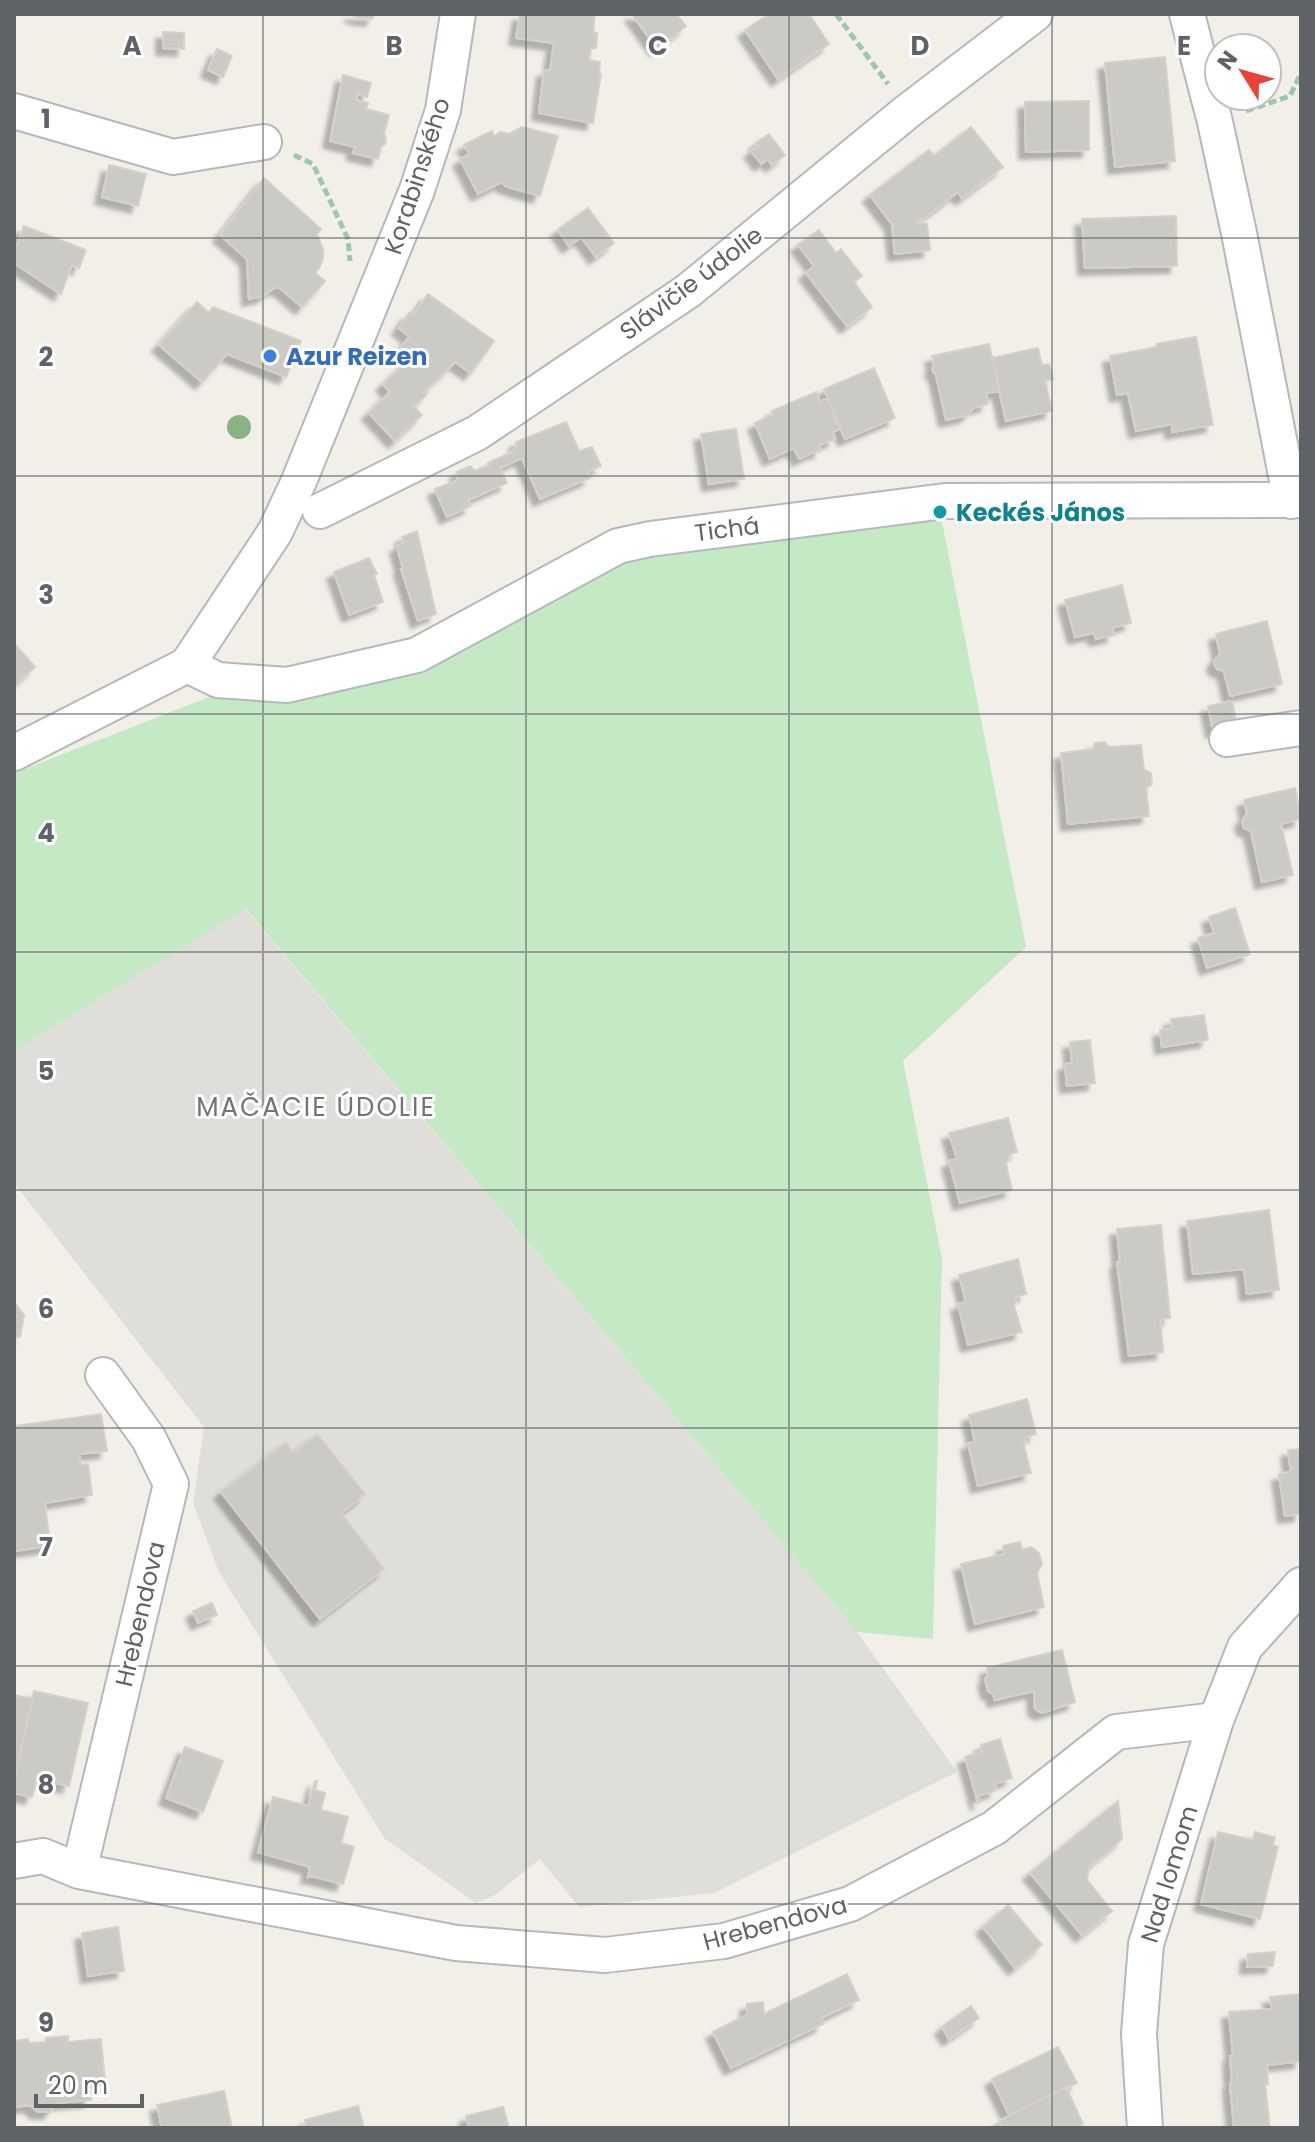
<svg xmlns="http://www.w3.org/2000/svg" width="1315" height="2142" font-family="Poppins,sans-serif">
	<defs>
		<filter id="shadow"><feDropShadow dx="-7" dy="7" stdDeviation="2" flood-color="#0004"/></filter>
	</defs>
	<rect width="100%" height="100%" fill="#f1efe8"/>
	<path fill="#e0deda" d="M245,909L857,1632L957,1772L714,1893L579,1907L540,1859L495,1895L476,1903L385,1839L219,1572L193,1503L204,1427L14,1183V1051Z"/>
	<path fill="#c5e8c5" d="M941,517L1026,947L903,1061L942,1259L933,1639L857,1632L246,909L14,1051V773L212,696L294,700L624,562Z"/>
	<path fill="#cccac5" stroke="#d6d1c6" stroke-width="2" filter="url(#shadow)" d="M350,14H375L372,19L357,17Z
		M520,14H595L593,32L597,33L596,48H591L589,60L600,62L599,73L601,74L593,123L539,113L544,70L550,71L554,43L516,38Z
		M632,14H676L686,26L657,49Z
		M770,14H809L829,44L778,79L745,30Z
		M163,32L184,33V49L163,48Z
		M217,49L232,56L223,77L208,70Z
		M1165,57L1175,161L1115,167L1105,63Z
		M343,75L371,83L367,97L358,94L356,100L368,103L366,109L389,115L384,134L386,138L385,144L381,147L378,159L353,153L355,147L330,141Z
		M1089,101V150L1026,152L1025,102Z
		M522,127L558,136L540,196L505,186L502,182L478,194L460,159L470,154L464,145L492,131L494,136L501,132L509,134Z
		M971,127L1003,167L962,198L958,192L917,223L927,224L930,250L895,254L892,227H894L870,195L929,150L934,156Z
		M769,134L785,155L772,165L768,159L761,164L751,151L758,146L756,143Z
		M109,165L146,174L138,206L102,197Z
		M264,178L321,229L317,234L323,249V259L319,268L315,273L325,281L302,307L280,288H274L263,296L249,299L247,259L220,235Z
		M588,208L614,243L596,257L581,237L569,246L558,230Z
		M1176,216L1177,266L1085,268L1082,219Z
		M24,226L86,250L79,268L72,265L61,294L14,263V254Z
		M819,230L836,253L841,249L862,276L854,282L872,307L847,326L806,273L814,266L798,245Z
		M428,294L494,341L471,373L455,362L424,392L427,394L414,407L422,415L395,441L369,413L390,392L383,384L408,360L398,349L410,337L399,328L409,313L413,316Z
		M197,302L209,313L213,307L301,341L286,377L227,354L202,382L159,345Z
		M1196,337L1213,425L1172,432V424L1136,431L1128,393L1117,395L1110,356L1157,347L1156,344Z
		M989,344L1000,391L986,393L988,404L973,408L968,415L946,420L936,375L932,370L934,364L932,356Z
		M1038,348L1042,365L1049,364L1053,379L1045,381L1052,411L1006,421L992,358Z
		M874,368L895,418L845,439L824,389Z
		M816,392L820,402L827,398L840,429L833,432L835,439L819,445L821,451L819,452L818,450L799,459L794,448L770,459L755,423L773,415L772,411Z
		M566,422L579,451L592,447L601,466L587,472L590,478L540,499L522,458L500,468L507,483L468,500L471,506L447,517L435,489L458,480L457,472L470,466L475,471L490,465L488,463L512,452L517,446L516,442Z
		M736,429L744,479L709,484L701,434Z
		M417,531L436,614L418,621L401,569H403L397,546L404,542L402,537Z
		M369,558L377,574L374,575L383,602L349,615L334,572Z
		M1122,585L1131,623L1112,628L1114,635L1096,639L1094,633L1075,637L1065,600Z
		M1267,621L1282,684L1230,696L1224,671L1217,669L1214,664L1216,658L1220,655L1216,634Z
		M14,643L35,667L14,686Z
		M1232,701L1237,725L1213,731L1208,706Z
		M1105,742L1109,747L1141,745L1144,770L1151,773L1152,784L1146,788L1149,816L1068,824L1061,753L1093,749L1095,743Z
		M1295,788L1301,819L1281,824L1293,875L1262,882L1251,831L1244,828L1242,821L1247,814L1244,800Z
		M1235,908L1250,954L1207,968L1198,938L1214,933L1209,917Z
		M1204,1015L1208,1040L1162,1047L1160,1030L1172,1028L1171,1019Z
		M1090,1040L1095,1083L1067,1086L1065,1064L1072,1063L1070,1042Z
		M1008,1118L1017,1152L1010,1154L1006,1164L1012,1190L960,1203L949,1161L957,1159L949,1133Z
		M1269,1210L1279,1290L1247,1294L1244,1269L1193,1274L1187,1221Z
		M1161,1225L1170,1318L1160,1319L1163,1352L1129,1356L1117,1262H1120L1117,1229Z
		M1018,1259L1026,1294L1017,1296L1014,1306L1022,1332L968,1345L958,1304L966,1302L959,1275Z
		M14,1302L24,1315L20,1337L14,1336Z
		M1027,1399L1036,1434L1026,1437L1024,1446L1031,1473L978,1486L968,1443L975,1442L969,1415Z
		M101,1414L107,1451L79,1454L81,1465L88,1464L92,1495L45,1503L50,1546L14,1551V1426Z
		M317,1434L365,1494L341,1513L384,1569L320,1619L221,1492L286,1442L293,1453Z
		M1301,1449V1514L1285,1516L1279,1474L1291,1472L1288,1450Z
		M1020,1542L1022,1550L1031,1547L1039,1553L1042,1564L1037,1573L1044,1607L975,1624L961,1564L1005,1554L1003,1546Z
		M212,1603L217,1615L198,1623L193,1611Z
		M1062,1650L1075,1702L1042,1713L1035,1709L1034,1691L995,1700L993,1694L988,1691L985,1679L988,1675L987,1668Z
		M34,1691L88,1703L69,1786L37,1779L32,1797L14,1793V1781Z
		M14,1695L33,1699L14,1781Z
		M1000,1739L1012,1778L995,1784L996,1790L978,1796L980,1802L978,1803L965,1757L983,1751L981,1745Z
		M185,1747L223,1761L203,1812L166,1798Z
		M315,1781H317L315,1790L325,1793L321,1810L348,1817L341,1843L354,1847L343,1884L311,1876L308,1877L310,1867L258,1852L273,1797L308,1806Z
		M1118,1801L1122,1839L1089,1867L1087,1880L1112,1911L1082,1935L1030,1873Z
		M1218,1832L1253,1840L1255,1832L1275,1837L1273,1845L1278,1847L1260,1919L1201,1904Z
		M1008,1905L1042,1945L1015,1968L983,1927Z
		M118,1927L124,1971L88,1976L82,1933Z
		M1275,1952L1273,1966L1247,1967L1248,1954Z
		M847,1974L859,2000L821,2018L823,2024L731,2068L713,2032L747,2015V2004L763,2002L764,2014Z
		M1300,1994L1301,2061L1267,2065L1268,2084H1265L1270,2128H1234L1230,2083H1232L1230,2056H1233L1229,2012L1272,2009L1270,1997Z
		M971,2006L979,2018L949,2039L942,2027Z
		M68,2036V2042L101,2039L105,2082L89,2084L91,2100L56,2103L50,2112H38L30,2105L14,2107V2041L28,2039L29,2043L46,2042V2038Z
		M1058,2047L1077,2083L1009,2115L992,2079Z
		M1066,2087L1083,2124L1076,2128H1002L999,2121Z
		M224,2091L232,2128H162L157,2105Z
		M358,2106L364,2128H301L306,2124L305,2120Z
		M503,2107L509,2128H469L466,2116Z"/>
	<g fill="none" stroke-linecap="round" stroke-linejoin="round">
		<g stroke="#b5b8bc" stroke-width="38">
			<path id="minor" d="M1187,14L1215,122L1239,233L1291,501
				M14,111L173,157L264,142
				M320,511L477,433L688,291L908,111L1035,14
				M187,665L218,680L287,685L417,655L618,546L650,539L945,501L1301,500
				M1227,739L1301,728
				M14,753L187,665L275,532L299,481L417,190L443,110L458,14
				M14,1861L43,1856L79,1871L456,1943L605,1955L724,1941L850,1904L994,1828L1116,1732L1216,1720L1245,1647L1301,1585
				M79,1871L171,1484L149,1439L103,1375
				M1145,2128L1139,2034L1146,1944L1216,1720"/>
		</g>
		<path stroke="#9cc7a9" stroke-width="5" stroke-dasharray="8 4" stroke-linecap="butt" d="M836,14L888,84
			M1246,111L1290,96L1301,73
			M294,155L313,164L348,239L350,261"/>
		<use href="#minor" stroke="#fff" stroke-width="34"/>
	</g>
	<circle fill="#89b387" cx="239" cy="427" r="12"/>
	<path fill="none" stroke="#5f6368" stroke-width="2" stroke-opacity="0.55" d="M263,14V2128M526,14V2128M789,14V2128M1052,14V2128M14,238H1301M14,476H1301M14,714H1301M14,952H1301M14,1190H1301M14,1428H1301M14,1666H1301M14,1904H1301"/>
	<circle fill="#3f7fe0" stroke="#fff" stroke-width="3" cx="270" cy="356" r="8"/>
	<circle fill="#0f9aa8" stroke="#fff" stroke-width="3" cx="940" cy="512" r="8"/>
	<g text-anchor="middle" dominant-baseline="central" stroke-width="6" stroke-linejoin="round" paint-order="stroke">
		<g font-size="24" fill="#5f6368" stroke="#fff">
			<text transform="translate(417 176) rotate(-72)">Korabinského</text>
			<text transform="translate(691 283) rotate(-37)">Slávičie údolie</text>
			<text transform="translate(727 529) rotate(-7)">Tichá</text>
			<text transform="translate(140 1614) rotate(-77)">Hrebendova</text>
			<text transform="translate(1169 1874) rotate(-73)">Nad lomom</text>
			<text transform="translate(775 1923) rotate(-15)">Hrebendova</text>
		</g>
		<g font-size="24" font-weight="bold" fill="#366cbe" stroke="#fff" text-anchor="start">
			<text x="286" y="356">Azur Reizen</text>
		</g>
		<g font-size="24" font-weight="bold" fill="#0d838f" stroke="#fff" text-anchor="start">
			<text x="956" y="512">Keckés János</text>
		</g>
		<g font-size="26" letter-spacing="2" fill="#70757a" stroke="#fff">
			<text x="316" y="1107">MAČACIE ÚDOLIE</text>
		</g>
	</g>
	<g font-size="26" text-anchor="middle" font-weight="bold" fill="#5f6368" stroke="#fff" stroke-width="6" stroke-linejoin="round" paint-order="stroke">
		<text x="132" y="55">A</text>
		<text x="394" y="55">B</text>
		<text x="658" y="55">C</text>
		<text x="920" y="55">D</text>
		<text x="1184" y="55">E</text>
		<text x="46" y="128">1</text>
		<text x="46" y="366">2</text>
		<text x="46" y="604">3</text>
		<text x="46" y="842">4</text>
		<text x="46" y="1080">5</text>
		<text x="46" y="1318">6</text>
		<text x="46" y="1556">7</text>
		<text x="46" y="1794">8</text>
		<text x="46" y="2032">9</text>
	</g>
	<rect width="1315" height="2142" fill="none" stroke="#5f6368" stroke-width="32"/>
	<g transform="translate(1243 72) rotate(307)"><circle r="38" fill="#ffffff" stroke="#bfc1c3" stroke-width="2"/>
	<path d="M0-6L14 30L0 20L-14 30Z" fill="#ea4335"/>
	<text y="-12" font-size="22" font-weight="bold" text-anchor="middle" fill="#5f6368">N</text>
	</g>
	<path d="M36 2094v12h106v-12" fill="none" stroke="#5f6368" stroke-width="4"/>
	<text x="48" y="2094" font-size="24" fill="#5f6368" stroke="#ffffff" stroke-width="6" paint-order="stroke">20 m</text>
</svg>
